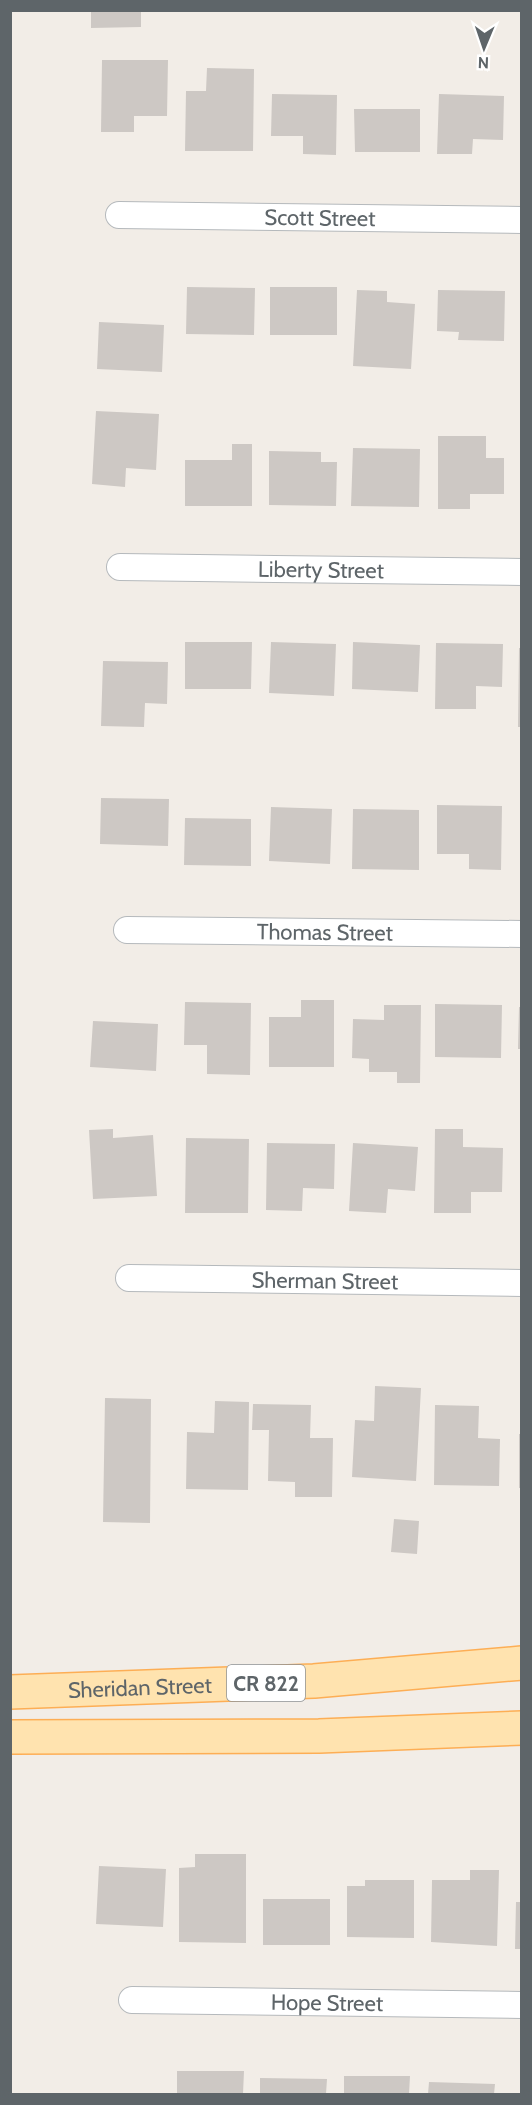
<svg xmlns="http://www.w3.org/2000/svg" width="532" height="2105" font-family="Cabin,sans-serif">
	<rect width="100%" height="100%" fill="#f2ede7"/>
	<path fill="#cdc8c4" d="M91,10H141V27L91,28Z
		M102,60H168L167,116H134V132H101Z
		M207,68L254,69L253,151H185L186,91H206Z
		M272,94L337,95L336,155L303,154V136H271Z
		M439,94L504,96L503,140L473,139L472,154H437Z
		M354,109H420V152H355Z
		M187,287L255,288L254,335L186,334Z
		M270,287H337V335H270Z
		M357,290L387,291V302L415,304L411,369L353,366Z
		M438,290L505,291L504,341L458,340L459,332L437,331Z
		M99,322L164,325L162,372L97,369Z
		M96,411L159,414L156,470L126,468L125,487L92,484Z
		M438,436H486V458H504V494H470V509H438Z
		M232,444H252V506H185V460H232Z
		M353,448L420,449L419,507L351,506Z
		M269,451L321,452V462H337L336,506L269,505Z
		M185,642H252L251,689H185Z
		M271,642L336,644L334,696L269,693Z
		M353,642L420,645L418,692L352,689Z
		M436,643L503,644L502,687L476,686V709H435Z
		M519,648H522V727H518Z
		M103,661L168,662L167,704L145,703L144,727L101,726Z
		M101,798L169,799L168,846L100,844Z
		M437,805L502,806L501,870L469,869V854H437Z
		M271,807L332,809L330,864L269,861Z
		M353,809L419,810V870L352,869Z
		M185,818L251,819V866L184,865Z
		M301,1000H334V1067H269V1017H301Z
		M185,1002L251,1003L250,1075L207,1074V1045H184Z
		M435,1004L502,1005L501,1058L435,1057Z
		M384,1005H421L420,1083H397V1072H369V1059L352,1058L353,1019L384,1020Z
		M519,1007H522V1049H518Z
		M93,1021L158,1024L156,1071L90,1067Z
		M113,1129V1138L153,1135L157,1196L93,1199L89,1130Z
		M435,1129H463V1147L503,1148L502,1192H471V1213H434Z
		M186,1138L249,1139L248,1213H185Z
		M267,1143L335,1144L334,1189L303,1188L302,1211L266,1210Z
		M353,1143L418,1147L415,1191L388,1189L386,1213L349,1211Z
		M375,1386L421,1388L416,1481L352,1477L355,1420L374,1421Z
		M105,1398L151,1399L150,1523L103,1522Z
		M215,1401L249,1402L248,1490L186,1489L187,1432L214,1433Z
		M253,1404L311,1405L310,1438H333L332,1497H295V1482L268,1481L269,1430H252Z
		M435,1405L479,1406L478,1438L500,1439L499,1486L434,1485Z
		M519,1434H522V1488H519Z
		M394,1519L419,1521L417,1554L391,1552Z
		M195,1854H246V1943L179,1942V1868L195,1867Z
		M99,1866L166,1869L163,1927L96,1924Z
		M470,1870H499L497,1946L431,1942L432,1880H470Z
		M365,1880H414V1938L347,1937V1886H365Z
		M263,1899H330V1945H263Z
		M516,1902H522V1949H515Z
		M177,2071H244L243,2094H177Z
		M344,2076H410L409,2094H344Z
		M260,2078L327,2079L326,2094H260Z
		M429,2082L495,2084L494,2094H428Z"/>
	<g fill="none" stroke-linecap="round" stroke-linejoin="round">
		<g stroke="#b5b9bc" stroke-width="28">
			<g id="minor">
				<path id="s1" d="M119,215L522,220"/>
				<path id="s2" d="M120,567L522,572"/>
				<path id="s3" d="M127,930L522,934"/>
				<path id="s4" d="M129,1278L522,1283"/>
				<path id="s5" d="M132,2000L522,2005"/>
			</g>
		</g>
		<g stroke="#fdae55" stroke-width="36">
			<g id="primary">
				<path id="s6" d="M10,1692L314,1681L522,1663"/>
				<path d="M10,1737L319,1736L522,1728"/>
			</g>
		</g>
		<use href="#minor" stroke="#fff" stroke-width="26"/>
		<use href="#primary" stroke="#ffe3af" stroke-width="33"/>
	</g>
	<g text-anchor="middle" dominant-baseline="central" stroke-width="4.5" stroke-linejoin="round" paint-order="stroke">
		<rect fill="#fff" stroke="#8e9396" stroke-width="1.5" x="227" y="1665" width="78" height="36" rx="4.5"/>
		<g font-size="21" font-weight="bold" fill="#5e6569">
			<text x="266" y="1683">CR 822</text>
		</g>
		<g font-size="22" fill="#5e6569" stroke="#fff">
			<text stroke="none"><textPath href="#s1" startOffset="201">Scott Street</textPath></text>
			<text stroke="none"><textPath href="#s2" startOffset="201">Liberty Street</textPath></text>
			<text stroke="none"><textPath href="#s3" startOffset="198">Thomas Street</textPath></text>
			<text stroke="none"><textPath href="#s4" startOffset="196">Sherman Street</textPath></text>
			<text stroke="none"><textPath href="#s6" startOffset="130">Sheridan Street</textPath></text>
			<text stroke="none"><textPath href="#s5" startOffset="195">Hope Street</textPath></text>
		</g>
	</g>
	<rect width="532" height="2105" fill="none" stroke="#5e6569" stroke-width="24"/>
	<g transform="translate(484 48) rotate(182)" stroke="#ffffff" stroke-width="4.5" paint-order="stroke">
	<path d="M0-4.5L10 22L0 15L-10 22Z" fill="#5e6569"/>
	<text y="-9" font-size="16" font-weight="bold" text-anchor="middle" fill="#5e6569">N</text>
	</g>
</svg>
